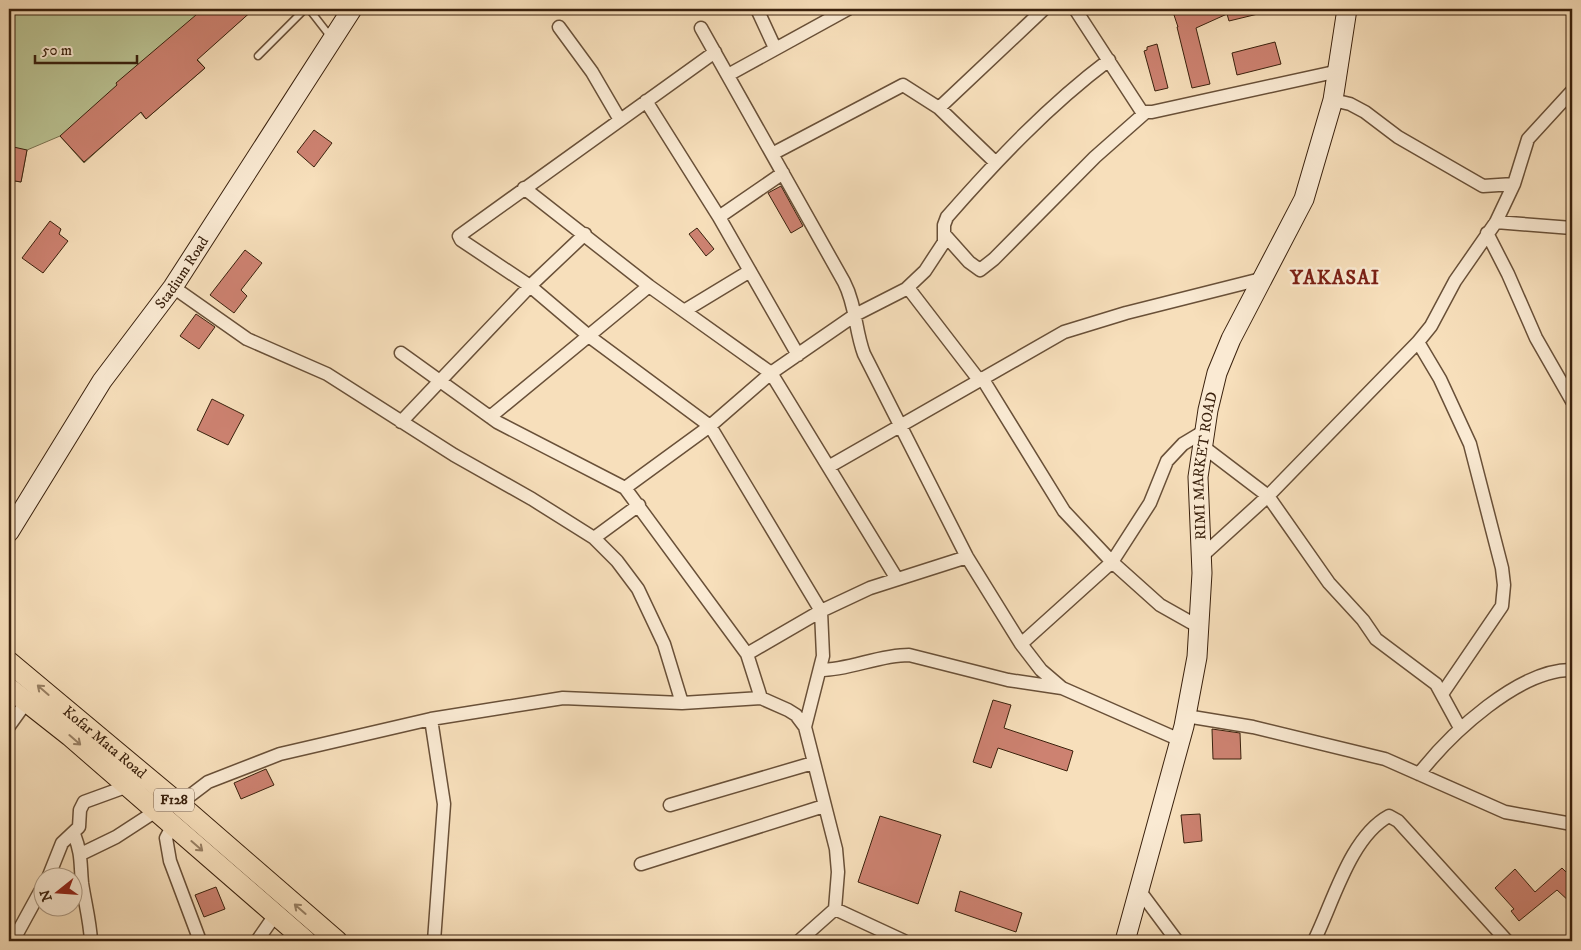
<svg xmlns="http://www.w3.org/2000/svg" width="1581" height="950" font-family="'IM FELL DW Pica',serif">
	<rect width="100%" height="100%" fill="#f7dfbb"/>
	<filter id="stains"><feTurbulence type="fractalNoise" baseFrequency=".004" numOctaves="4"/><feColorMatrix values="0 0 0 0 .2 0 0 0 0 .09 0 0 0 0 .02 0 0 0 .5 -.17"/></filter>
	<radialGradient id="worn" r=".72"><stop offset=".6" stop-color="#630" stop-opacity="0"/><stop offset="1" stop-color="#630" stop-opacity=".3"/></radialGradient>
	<path fill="#bac292" stroke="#7a7250" d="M9,9H254L197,59L205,68L146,119L140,112L84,163L60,136L27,150L21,182L9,180Z"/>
	<path fill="#cd8271" stroke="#3a210d" d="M203,9H254L197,60L205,68L146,119L141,112L84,162L60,136L117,85L116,83Z
		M1172,9H1262V13L1229,21L1227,14L1196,28L1210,84L1192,88L1177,27H1178Z
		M1275,42L1281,64L1237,75L1232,53Z
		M1157,44L1168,88L1155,91L1144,51L1147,50V47Z
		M314,130L332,143L314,167L297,152Z
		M9,146L27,150L21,182L9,180Z
		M781,186L803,226L791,233L768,193Z
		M50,221L61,229L59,234L68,241L43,273L22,258Z
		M697,228L714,249L706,256L689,234Z
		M245,250L262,263L241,290L247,296L234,313L210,295Z
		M196,314L215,327L199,349L180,336Z
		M212,399L244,415L228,445L197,430Z
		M993,700L1011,705L1004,728L1073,751L1067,771L998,748L991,768L973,762Z
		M1212,729L1240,733L1241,759H1213Z
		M266,769L274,785L241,799L234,783Z
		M1200,814L1202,841L1184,843L1181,815Z
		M880,816L941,835L918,904L858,882Z
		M1562,868L1572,878V904L1557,890L1519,921L1511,911L1514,909L1495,888L1515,869L1535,892Z
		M216,887L225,909L204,917L195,895Z
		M960,891L1022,913L1016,932L955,911Z"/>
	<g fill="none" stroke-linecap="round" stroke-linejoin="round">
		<g stroke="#695038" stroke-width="9">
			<path id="lane" d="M309,9L330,36
				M258,56L305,9"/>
		</g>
		<g stroke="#695038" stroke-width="15">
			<path id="street" d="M757,9L775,48
				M1075,9L1142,112H1152L1339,71
				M559,27L592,72L620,120
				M701,28L844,282C856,305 855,330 864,354L967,557L1021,644L1041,670L1062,688L1180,740
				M715,52L459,236L461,240L530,286L590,337L710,426L821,611L823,656L805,727L836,849L838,872L835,909L799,941
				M728,75L848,9
				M1333,100L1350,104L1365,112L1398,137L1483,186L1514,184
				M646,101L719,217L798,355
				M939,108L1044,9
				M772,154L903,85L939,108L995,162
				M524,188L649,286L771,373L897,579
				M719,217L783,173
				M1496,222L1572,228
				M1487,233L1508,274L1536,338L1572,401
				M944,234L969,262L980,270L994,259L1095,157L1146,112
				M173,287L247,339L327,374L454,455L532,499L594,538L617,561L638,589L664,644L682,703
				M906,289H909L979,380
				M684,311L750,271
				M1418,342L1440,379L1470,444L1502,568L1504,585L1502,606L1442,694
				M401,353L497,422L625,488L747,654L761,698
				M982,378L1064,511L1112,562L1160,605L1199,627
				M490,417L649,286
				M401,422L530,286L585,234
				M1201,445L1268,496L1329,583L1363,620L1376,639L1436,684L1460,728
				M830,466L1064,332L1126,313L1261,279
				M625,488L710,426L771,373L855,315L906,289L925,271L944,242V225L947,217C996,161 1049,105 1109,60
				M594,538L639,505
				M1202,556L1268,496L1418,342L1431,326L1455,281L1496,222L1514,184L1528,139L1572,91
				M1021,644L1112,562L1150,503L1167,461L1183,444L1203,432
				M747,654L821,611L870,588L967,557
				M820,670C850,670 878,655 909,655L1008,680L1062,688
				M1186,716L1253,727L1385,759L1505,812L1572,824
				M431,719L444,804L434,941
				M9,726L27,701
				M1419,774C1450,734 1519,669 1572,670
				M179,804L208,782L280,754L431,719L563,698L682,703L761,698L788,710L796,715L805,727
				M670,805L813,763
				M173,825L166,838L170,861L200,941
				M74,834C82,855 80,862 82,883C85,903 90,921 91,941
				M81,854L116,837L156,811
				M641,864L824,806
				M48,878L62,843L79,827L80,810L84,802L128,786
				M1139,890L1177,941
				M835,909L904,941
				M13,941L42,888
				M257,941L275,915
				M1314,941C1333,903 1350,837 1389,816L1398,821L1507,941"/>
		</g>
		<g stroke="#3a210d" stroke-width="21">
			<g id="secondary">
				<path id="s1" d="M9,532L102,381L173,287L352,9"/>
				<path id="s2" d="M1125,941L1184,726L1197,657L1202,573L1198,477L1208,410L1217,373L1231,339L1304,199L1333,100L1347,9"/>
			</g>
		</g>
		<g stroke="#3a210d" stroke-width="22">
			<g id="primary">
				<path id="s3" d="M9,662L179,804L337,941"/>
				<path d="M9,688L70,736L306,941"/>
			</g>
		</g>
		<use href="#lane" stroke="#faead3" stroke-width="6"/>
		<use href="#street" stroke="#faead3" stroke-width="12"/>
		<use href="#secondary" stroke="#faead3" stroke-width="19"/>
		<use href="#primary" stroke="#f7dfbb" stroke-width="20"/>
	</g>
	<defs><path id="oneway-shaft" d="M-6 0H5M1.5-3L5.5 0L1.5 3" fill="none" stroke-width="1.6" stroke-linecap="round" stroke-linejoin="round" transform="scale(1.25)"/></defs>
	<g stroke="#988064">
		<use href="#oneway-shaft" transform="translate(43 690) rotate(-139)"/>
		<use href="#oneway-shaft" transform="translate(75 740) rotate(41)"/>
		<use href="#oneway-shaft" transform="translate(197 846) rotate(41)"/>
		<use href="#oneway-shaft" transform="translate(300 909) rotate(-139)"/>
	</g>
	<g text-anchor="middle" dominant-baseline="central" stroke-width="5" stroke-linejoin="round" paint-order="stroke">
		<rect fill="#faead3" stroke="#745d48" stroke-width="1" x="154" y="788.5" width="40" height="23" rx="4"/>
		<g font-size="14" font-weight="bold" fill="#3a210d">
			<text x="174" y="800">F128</text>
		</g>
		<g font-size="15" fill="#3a210d" stroke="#faead3">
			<text stroke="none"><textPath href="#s1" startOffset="312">Stadium Road</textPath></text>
			<text stroke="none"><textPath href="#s2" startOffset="485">RIMI MARKET ROAD</textPath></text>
			<text stroke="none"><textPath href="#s3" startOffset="125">Kofar Mata Road</textPath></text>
		</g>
		<g font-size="20" font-weight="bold" letter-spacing="1" fill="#7a1f14" stroke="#faead3">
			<text x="1335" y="278">YAKASAI</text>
		</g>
	</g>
	<rect width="1581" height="950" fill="none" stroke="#f7dfbb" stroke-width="30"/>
	<rect x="10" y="10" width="1561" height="930" fill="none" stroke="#3a210d" stroke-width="2.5"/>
	<rect x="15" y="15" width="1551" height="920" fill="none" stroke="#3a210d"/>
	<g transform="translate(58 892) rotate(253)"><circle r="24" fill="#faead3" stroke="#ad9a84"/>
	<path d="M0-4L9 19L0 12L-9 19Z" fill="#8f2418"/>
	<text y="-8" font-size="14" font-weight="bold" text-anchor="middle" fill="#3a210d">N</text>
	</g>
	<path d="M35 55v8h102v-8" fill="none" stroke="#3a210d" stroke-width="2.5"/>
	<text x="42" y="55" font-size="15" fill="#3a210d" stroke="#faead3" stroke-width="4" paint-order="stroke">50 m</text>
	<rect width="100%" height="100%" filter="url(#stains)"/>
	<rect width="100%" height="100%" fill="url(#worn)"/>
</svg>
